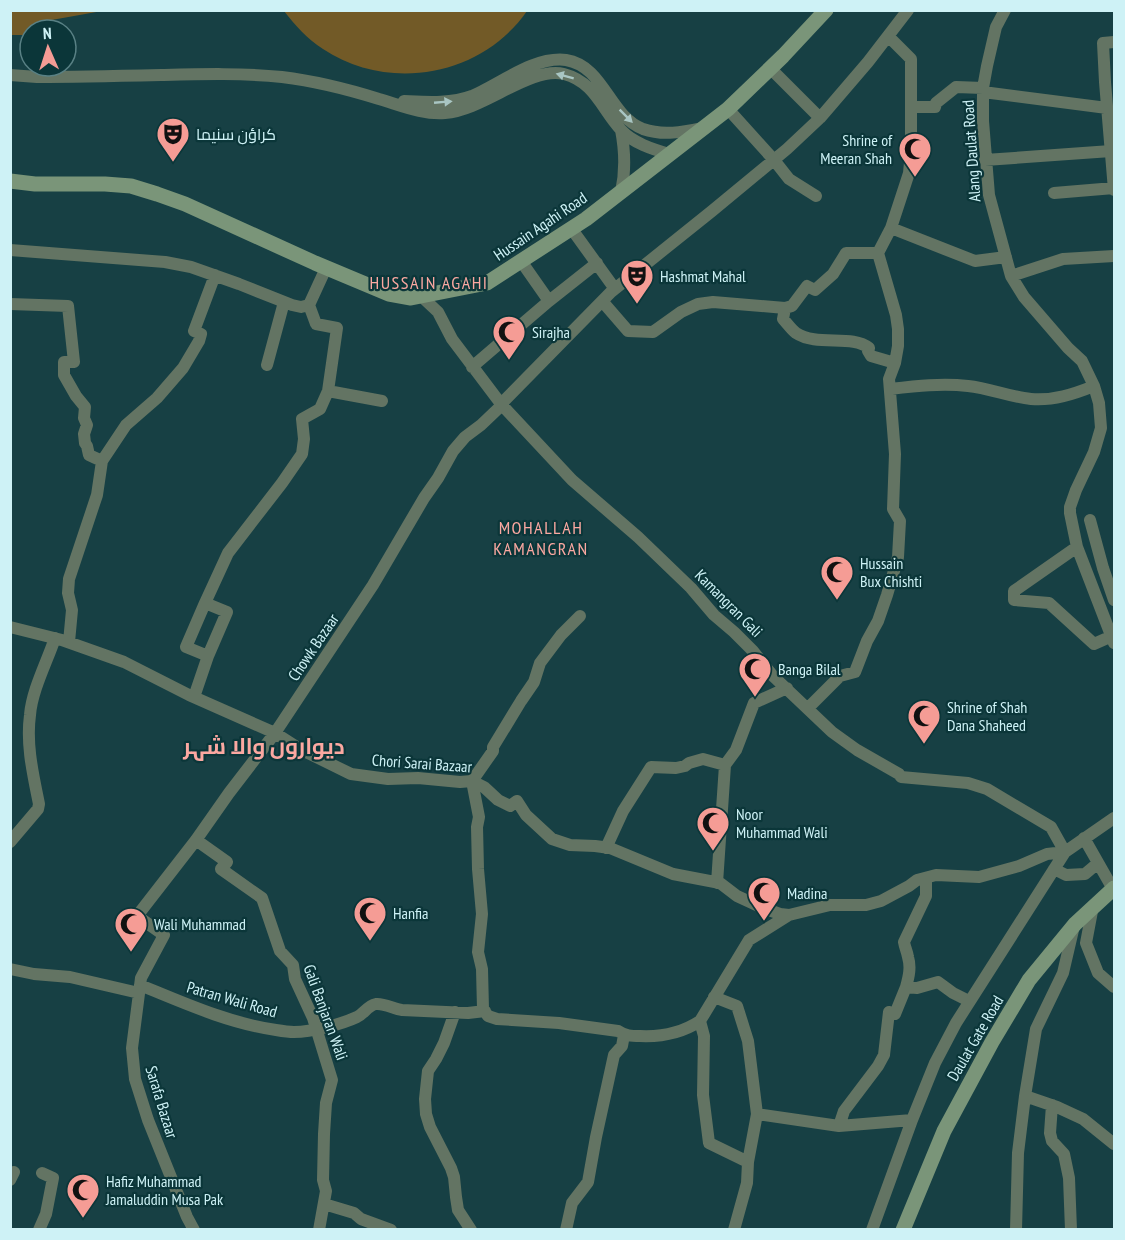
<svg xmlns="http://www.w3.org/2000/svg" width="1125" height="1240" font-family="'PT Sans Narrow',Cairo,sans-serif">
	<rect width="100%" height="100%" fill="#174044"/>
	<path fill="#725a27" d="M11,10H102V11L46,21L34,30H30V33L28,35H11Z
		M284,11H527C482,76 389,93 323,49C307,39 295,25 284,11Z"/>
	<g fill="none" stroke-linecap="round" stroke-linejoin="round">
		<path stroke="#637463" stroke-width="12" d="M1005,10L996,27L987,66L983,88V121L989,195L1011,276L1024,297L1068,348L1082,361L1094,386L1099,403L1101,428L1094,452L1076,490L1070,507V513L1077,547L1114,643
			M888,36L911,59V152L909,173L891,228
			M1114,42L1103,43L1105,82L1114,190
			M770,68L820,118
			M10,75L37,77C79,77 121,76 164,75C203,74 243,73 282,77C315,81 347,89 379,99C400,105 423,115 445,113C484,110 530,66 564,74C595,82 602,110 621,130C633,143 652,149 669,154
			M983,92L1107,108
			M404,101C426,102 450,104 472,96C500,84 534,56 566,60C604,66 609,116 643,129C663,136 683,132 702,128
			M911,107H935L936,103L956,87L983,88
			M728,109L774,160L789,179L816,196
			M621,130C625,151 626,170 621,192
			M985,160L1111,151
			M1054,193L1114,188
			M571,228L615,289
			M10,250L165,262L191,267L239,284L292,305L301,307L309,305L326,268
			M521,261L549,301
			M1011,276L1063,259L1114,256
			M421,296L438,312L452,339L501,404L572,480L638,537L691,588L714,615L734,632L753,651L773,676L832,732L857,750L899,774L901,777L968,783L987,789L1051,827L1065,852
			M602,301L628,331L653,332L681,312L698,304L713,302L785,308
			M10,304L68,306L74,362H64V375L76,396L85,407L84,418L87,425L84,434L85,443L87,446L89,455L102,461
			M895,363L871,356L868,351L869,348C852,334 817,347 796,333C791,329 787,323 783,319L785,308L792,306L807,286L815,290L833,274L846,253H878L891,228L975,261L1006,257
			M267,365L284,302
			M472,367L549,301L597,263
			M890,389C916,386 942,383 968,386C989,388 1010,397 1031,399C1053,401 1074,394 1094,386
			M328,391L382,401
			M501,404L611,292L712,211L787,149L820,118L868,62L908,10
			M1090,520L1103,568L1114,600
			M1077,547L1014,591V600L1049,603L1094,644L1112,636
			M205,603L186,647L208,656
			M580,616L561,635L540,663L534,682L521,701L493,747V751L472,781L479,817L477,827L478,869L482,914L478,952L482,969L483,1009L488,1016L497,1019L559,1023L618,1031C625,1036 632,1036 640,1036C662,1037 682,1033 700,1021L749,940L789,915
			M10,627L62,640L124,662L189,695L275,733L300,749L351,774L388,779L418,778L460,782L472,781L484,787L498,800L510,806L517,801L526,815L552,839L570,845L595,846L610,848L673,874L720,883L737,896L763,908L780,914L789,915L830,905H866L881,901L909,886L917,880L936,875L979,877L1019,866L1047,854L1065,852
			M69,642L72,610L68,593L69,579L97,495L102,461L126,425L157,398L183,368L199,341L201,334L194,331L215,275
			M194,697L208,656L227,612L205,603L228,553L282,483L302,454L304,439L302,419L320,409L328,391L337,328L316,324L309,305
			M808,708L840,676L855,672L867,641L878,621L887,595L898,557L900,521L893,509L895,454L889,379L895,363L898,346V329L896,315L878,253
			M1084,838L1113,889
			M196,840L227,862L221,869L262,898L280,951L293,965L295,979L313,1018L332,1080L326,1103L324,1134L323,1180L326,1191L319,1230
			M10,842L38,809L39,804C33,774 26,745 30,715C32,690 47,662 55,638
			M606,848L623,811L651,767L676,768L685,766L689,763L703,759L725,765
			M1054,869L1066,875L1085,874L1098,863
			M717,883L725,765L736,750L754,703L787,688
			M1093,906L1086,943L1098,973L1114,987
			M10,969L34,974L70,977L139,993
			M140,985C184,1003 228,1023 276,1030C282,1031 289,1032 294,1032C312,1032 342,1024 357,1017C365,1013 367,1006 376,1004C384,1003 394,1009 402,1010L468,1013L485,1011
			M906,987C909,976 911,967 908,957C907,951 905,948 904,942L926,896V878
			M714,997L737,1006L748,1041L757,1114L748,1162L747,1183L734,1230
			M455,1012L444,1043L436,1059L428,1071L425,1099L426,1114L430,1127L451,1168L454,1177L456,1197L458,1210L471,1230
			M700,1021L704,1036L703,1095L709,1143L748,1162
			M1025,1096L1057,1107L1083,1119L1114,1144
			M1052,1105L1050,1133L1052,1141L1064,1154L1069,1178L1071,1230
			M757,1114L839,1126L912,1120
			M839,1126L844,1111L878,1066L884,1055L889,1012L895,1014L906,987L917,988L938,982L953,993L969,1001
			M10,1180L14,1172
			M324,1204L354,1213L361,1219L391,1230
			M39,1230L46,1214L53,1178L42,1173
			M194,1230L187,1217L148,1120L135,1079L132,1048L141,978L164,935L137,916L196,840L229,793L275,733L373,585L424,498L438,478L453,451L465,437L481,425L502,405
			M566,1230L572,1203L588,1182L596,1137L614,1055L622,1046L624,1035
			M872,1230L912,1120L935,1063L956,1023L1065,852L1114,818
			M1016,1230L1018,1153L1025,1096L1036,1029L1063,973L1074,926"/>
		<path stroke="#7a9579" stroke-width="15" d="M10,181L35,184H105L131,186L157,194L185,204L315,263L389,294L411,298L487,283L586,219L728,109L783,56L826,10
			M903,1230L944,1131L992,1042L1029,980L1075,924L1114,888"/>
	</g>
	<defs><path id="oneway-solid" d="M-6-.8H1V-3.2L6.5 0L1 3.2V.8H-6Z" transform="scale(1.5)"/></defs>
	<g fill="#a9c6c3">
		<use href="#oneway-solid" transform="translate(565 76) rotate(-165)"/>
		<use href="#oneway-solid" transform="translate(443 102) rotate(-5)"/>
		<use href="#oneway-solid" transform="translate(626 116) rotate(45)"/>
	</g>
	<defs>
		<g id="theatre-pin" transform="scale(1.725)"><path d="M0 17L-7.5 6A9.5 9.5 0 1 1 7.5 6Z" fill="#f59c95" stroke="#0b3639"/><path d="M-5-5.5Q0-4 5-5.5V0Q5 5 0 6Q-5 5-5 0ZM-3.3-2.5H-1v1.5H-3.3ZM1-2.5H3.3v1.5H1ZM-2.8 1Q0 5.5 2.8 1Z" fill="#111"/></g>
		<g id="mosque-pin" transform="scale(1.725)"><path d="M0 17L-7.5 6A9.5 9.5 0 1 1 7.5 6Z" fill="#f59c95" stroke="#0b3639"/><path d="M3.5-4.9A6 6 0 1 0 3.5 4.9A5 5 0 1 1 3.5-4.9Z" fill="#111"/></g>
	</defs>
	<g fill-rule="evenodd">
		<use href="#theatre-pin" x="173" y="134"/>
		<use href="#mosque-pin" x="915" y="149"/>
		<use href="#theatre-pin" x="637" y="276"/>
		<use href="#mosque-pin" x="509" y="332"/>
		<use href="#mosque-pin" x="837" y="572"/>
		<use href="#mosque-pin" x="755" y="669"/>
		<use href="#mosque-pin" x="924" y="716"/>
		<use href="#mosque-pin" x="713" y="823"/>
		<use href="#mosque-pin" x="764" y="893"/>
		<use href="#mosque-pin" x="370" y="913"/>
		<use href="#mosque-pin" x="131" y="924"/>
		<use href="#mosque-pin" x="83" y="1190"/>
	</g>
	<g text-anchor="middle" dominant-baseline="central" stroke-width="4.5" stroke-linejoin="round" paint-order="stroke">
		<g font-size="16" fill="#cef2f6" stroke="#0b3639" text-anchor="start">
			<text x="196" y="134">کراؤن سنیما</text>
			<text x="892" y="140" text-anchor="end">Shrine of<tspan x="892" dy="18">Meeran Shah</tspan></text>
			<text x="660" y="276">Hashmat Mahal</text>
			<text x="532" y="332">Sirajha</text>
			<text x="860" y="563">Hussain<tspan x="860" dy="18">Bux Chishti</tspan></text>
			<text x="778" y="669">Banga Bilal</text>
			<text x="947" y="707">Shrine of Shah<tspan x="947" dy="18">Dana Shaheed</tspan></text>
			<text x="736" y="814">Noor<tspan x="736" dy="18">Muhammad Wali</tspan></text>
			<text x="787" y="893">Madina</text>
			<text x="393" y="913">Hanfia</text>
			<text x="154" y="924">Wali Muhammad</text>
			<text x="106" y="1181">Hafiz Muhammad<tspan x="106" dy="18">Jamaluddin Musa Pak</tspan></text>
		</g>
		<g font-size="16" fill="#cef2f6" stroke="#0b3639">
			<text transform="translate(971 151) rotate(-94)">Alang Daulat Road</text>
			<text transform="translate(540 226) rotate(-34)">Hussain Agahi Road</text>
			<text transform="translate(729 603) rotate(45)">Kamangran Gali</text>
			<text transform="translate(313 647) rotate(-56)">Chowk Bazaar</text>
			<text transform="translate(422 763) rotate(4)">Chori Sarai Bazaar</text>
			<text transform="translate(232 999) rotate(16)">Patran Wali Road</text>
			<text transform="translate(326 1012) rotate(70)">Gali Banjaran Wali</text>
			<text transform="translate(975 1038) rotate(-60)">Daulat Gate Road</text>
			<text transform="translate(162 1102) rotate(73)">Sarafa Bazaar</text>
		</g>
		<g font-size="18" letter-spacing="1.5" fill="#fba8a1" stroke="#0b3639">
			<text x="429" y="282">HUSSAIN AGAHI</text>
			<text x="541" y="527">MOHALLAH<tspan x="541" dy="21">KAMANGRAN</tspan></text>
		</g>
		<g font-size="22" font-weight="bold" fill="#fba8a1" stroke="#0b3639">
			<text x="264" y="746">دیواروں والا شہر</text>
		</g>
	</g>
	<rect width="1125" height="1240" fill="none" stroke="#cef2f6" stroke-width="24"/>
	<g transform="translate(48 48) rotate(357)"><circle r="28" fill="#0b3639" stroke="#598185" stroke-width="1.5"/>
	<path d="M0-4.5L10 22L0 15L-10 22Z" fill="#f59c95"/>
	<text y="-9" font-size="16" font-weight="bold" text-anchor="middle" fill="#cef2f6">N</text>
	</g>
</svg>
